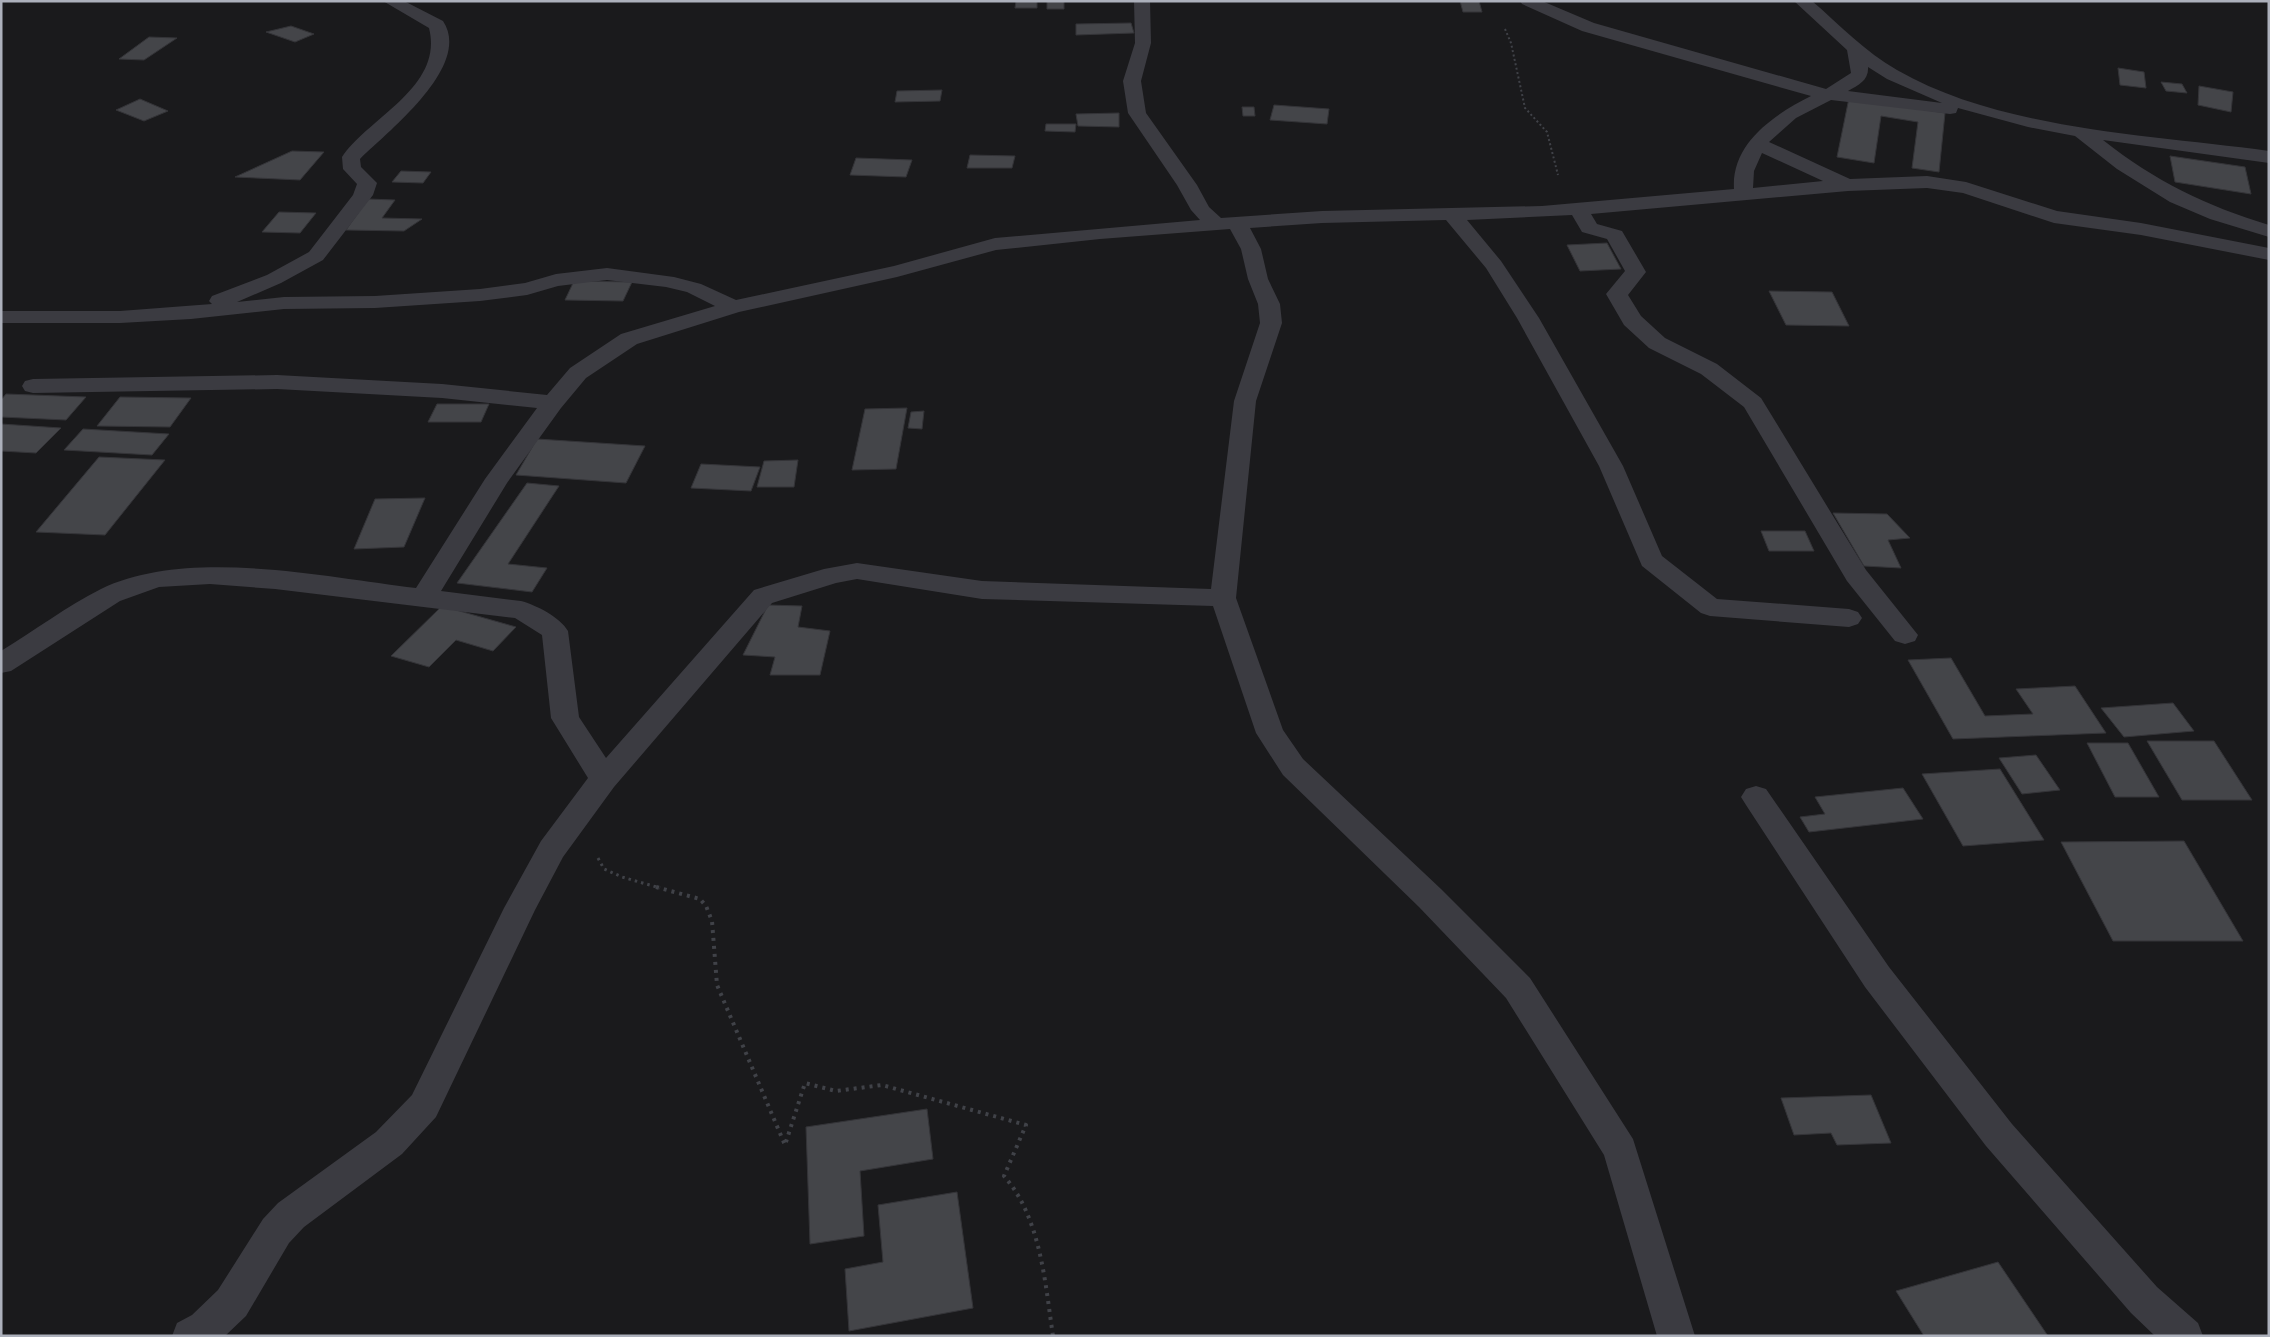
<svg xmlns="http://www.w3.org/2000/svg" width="2270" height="1337" font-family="Commissioner,sans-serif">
	<rect width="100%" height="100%" fill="#1a1a1c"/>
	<path fill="#444549" stroke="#343438" d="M1016,1H1037V8H1015Z
		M1047,1H1064V9H1047Z
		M1460,1H1479L1482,12H1463Z
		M1131,23L1134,33L1076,35V24Z
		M291,26L314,34L295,42L266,32Z
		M149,37L177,38L144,60L119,59Z
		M2118,68L2144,72L2146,88L2120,85Z
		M2161,82L2182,84L2187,93L2166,91Z
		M2199,86L2233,92L2231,112L2198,105Z
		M942,90L940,101L895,102L897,91Z
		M1849,98L1945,113L1939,172L1912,168L1918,122L1881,116L1874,163L1837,157Z
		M140,99L168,111L144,121L116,110Z
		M1274,105L1329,109L1327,124L1270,120Z
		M1242,107H1254L1255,116H1243Z
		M1119,113V127L1078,126L1076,114Z
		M1046,124H1076L1075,132L1045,131Z
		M292,151L324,152L300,180L235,177Z
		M970,155L1015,156L1012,168H967Z
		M2170,156L2245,167L2251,194L2175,182Z
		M856,158L912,160L906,177L850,175Z
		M401,171L431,172L423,183L392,182Z
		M368,199L395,200L382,218L422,219L404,231L346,230Z
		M279,212L316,213L300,233L262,232Z
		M1607,243L1621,269L1580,271L1567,245Z
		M574,281L632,282L623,301L565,300Z
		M1769,291L1832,292L1849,326L1786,325Z
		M6,394L86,397L66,420L1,417V400Z
		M120,397L191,398L170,427L97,426Z
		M437,404H489L481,422H428Z
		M907,408L896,469L852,470L865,409Z
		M924,411L922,429L908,428L911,412Z
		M1,424L61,428L36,453L1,451Z
		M83,429L169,434L152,455L64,450Z
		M537,439L645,446L626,483L516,475Z
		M99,457L165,460L105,535L36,532Z
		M798,460L794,487H757L764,461Z
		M701,464L760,467L751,491L691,488Z
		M527,483L559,486L508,564L547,568L532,592L457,583Z
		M425,498L404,547L354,549L375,499Z
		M1833,513L1887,514L1910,538L1888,540L1901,568L1864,566Z
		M1761,531H1805L1814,551H1769Z
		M768,605L802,606L798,627L830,631L820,675H770L775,657L743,655Z
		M442,606L516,627L493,651L456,640L429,667L391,656Z
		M1951,658L1985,716L2033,714L2016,689L2075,686L2106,733L1953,739L1908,660Z
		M2173,703L2194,731L2124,737L2101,708Z
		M2147,741H2214L2252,800H2182Z
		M2087,743H2128L2159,797H2115Z
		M2036,755L2060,790L2022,794L1999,758Z
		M2000,769L2044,840L1963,846L1922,774Z
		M1903,788L1923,819L1809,832L1800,817L1825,814L1815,797Z
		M2184,841L2243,941H2113L2061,842Z
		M1871,1095L1891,1143L1837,1145L1831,1133L1794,1135L1781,1098Z
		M927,1109L933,1159L860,1171L864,1236L810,1244L806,1127Z
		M957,1192L973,1308L849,1331L845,1269L883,1262L878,1205Z
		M1998,1262L2048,1336H1924L1896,1291Z"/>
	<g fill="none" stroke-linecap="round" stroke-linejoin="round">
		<path stroke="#404248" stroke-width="2" stroke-dasharray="2 2.5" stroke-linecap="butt" d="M1505,29L1511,43L1525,108L1547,132L1558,175"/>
		<path stroke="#404248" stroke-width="3" stroke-dasharray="2.5 4" stroke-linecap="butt" d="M598,858L604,869L622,877L660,888"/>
		<path stroke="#404248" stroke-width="4" stroke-dasharray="3 5" stroke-linecap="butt" d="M656,887L700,899L706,906L712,921L717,985L785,1145L805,1083L836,1091L882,1085L1026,1125L1004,1176C1041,1218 1045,1283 1053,1336"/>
		<path fill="#3b3b41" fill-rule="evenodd" d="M383,1H404L443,21C473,66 387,132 360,159L361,167L377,183L373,195L323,260L281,283L237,302L284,297L375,296L480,289L525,283L556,274L607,268L674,277L701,284L736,300L894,266L995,238L1200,220L1191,210L1177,185L1128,113L1123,81L1135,43L1134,1H1150L1151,43L1141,81L1146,113L1197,185L1209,207L1221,218L1322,211L1542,206L1734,189C1731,143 1775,114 1811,96L1582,31L1522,4L1520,1H1542L1594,23L1826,89L1851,73L1847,50L1794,1H1812C1840,25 1865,52 1897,70C2001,130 2151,135 2269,151V163L2103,140C2155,181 2206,206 2269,225V237L2210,219L2170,202L2117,169L2075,136L2028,127L1958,108L1956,113L1950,114L1831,100L1796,118L1769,142L1850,179L1927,176L1966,182L2057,211L2141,223L2269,248V260L2141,235L2054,223L1963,193L1927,188L1848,191L1591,214L1597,224L1622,231L1646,272L1628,295L1641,316L1665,338L1717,364L1761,398L1866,570L1918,635L1915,641L1905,644L1895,641L1847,581L1744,407L1701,374L1649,348L1624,325L1606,294L1625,271L1607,239L1582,232L1572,215L1467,220L1501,261L1539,318L1623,466L1662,556L1717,599L1849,609L1858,612L1862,618L1858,624L1849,627L1710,616L1701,613L1642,566L1599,466L1517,318L1486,268L1446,220L1322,223L1250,228L1261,249L1268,279L1280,304L1282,323L1256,401L1236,598L1283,730L1303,759L1441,889L1530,978L1633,1139L1695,1336H1657L1604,1155L1506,998L1419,907L1283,775L1256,733L1213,606L982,599L857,579L836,583L772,603L614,787L563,857L535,910L436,1117L402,1154L304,1227L289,1243L246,1316L225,1336H172L177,1323L192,1315L218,1290L263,1219L278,1203L376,1132L412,1095L504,908L541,841L588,778L551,718L542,635L515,618L275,589L210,584L159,587L120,601L11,671L1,673V651C34,631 67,606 101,589C188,547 323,577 416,588L485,479L537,408L442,398L277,389L33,393L25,391L22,386L25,381L33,379L277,375L442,384L547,395L570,368L621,334L715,306L687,292L666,287L607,280L558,286L527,295L480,301L375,308L284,309L191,319L120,323H1V311H120L212,304L209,301L212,296L267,275L309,252L353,195L357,184L343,169L342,157C369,117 444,87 429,28ZM1868,67L1887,79L1942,103L1848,91C1859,85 1869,80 1868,67ZM1762,153L1823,181L1753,188L1754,171ZM1230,229L1241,249L1248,279L1258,304L1260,323L1234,401L1211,589L982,581L857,563L824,569L754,590L606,758L579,717L568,631C560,617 536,605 521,601L441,591L507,483L561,408L586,378L637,344L739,312L897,277L996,250L1100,239Z
			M1756,786L1766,789L1889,967L2012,1124L2157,1287L2198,1323L2203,1336H2155L2131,1313L1986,1146L1865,987L1746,805L1741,797L1746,789Z"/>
	</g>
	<rect width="2270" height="1337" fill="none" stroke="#acb0bb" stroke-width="5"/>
</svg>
